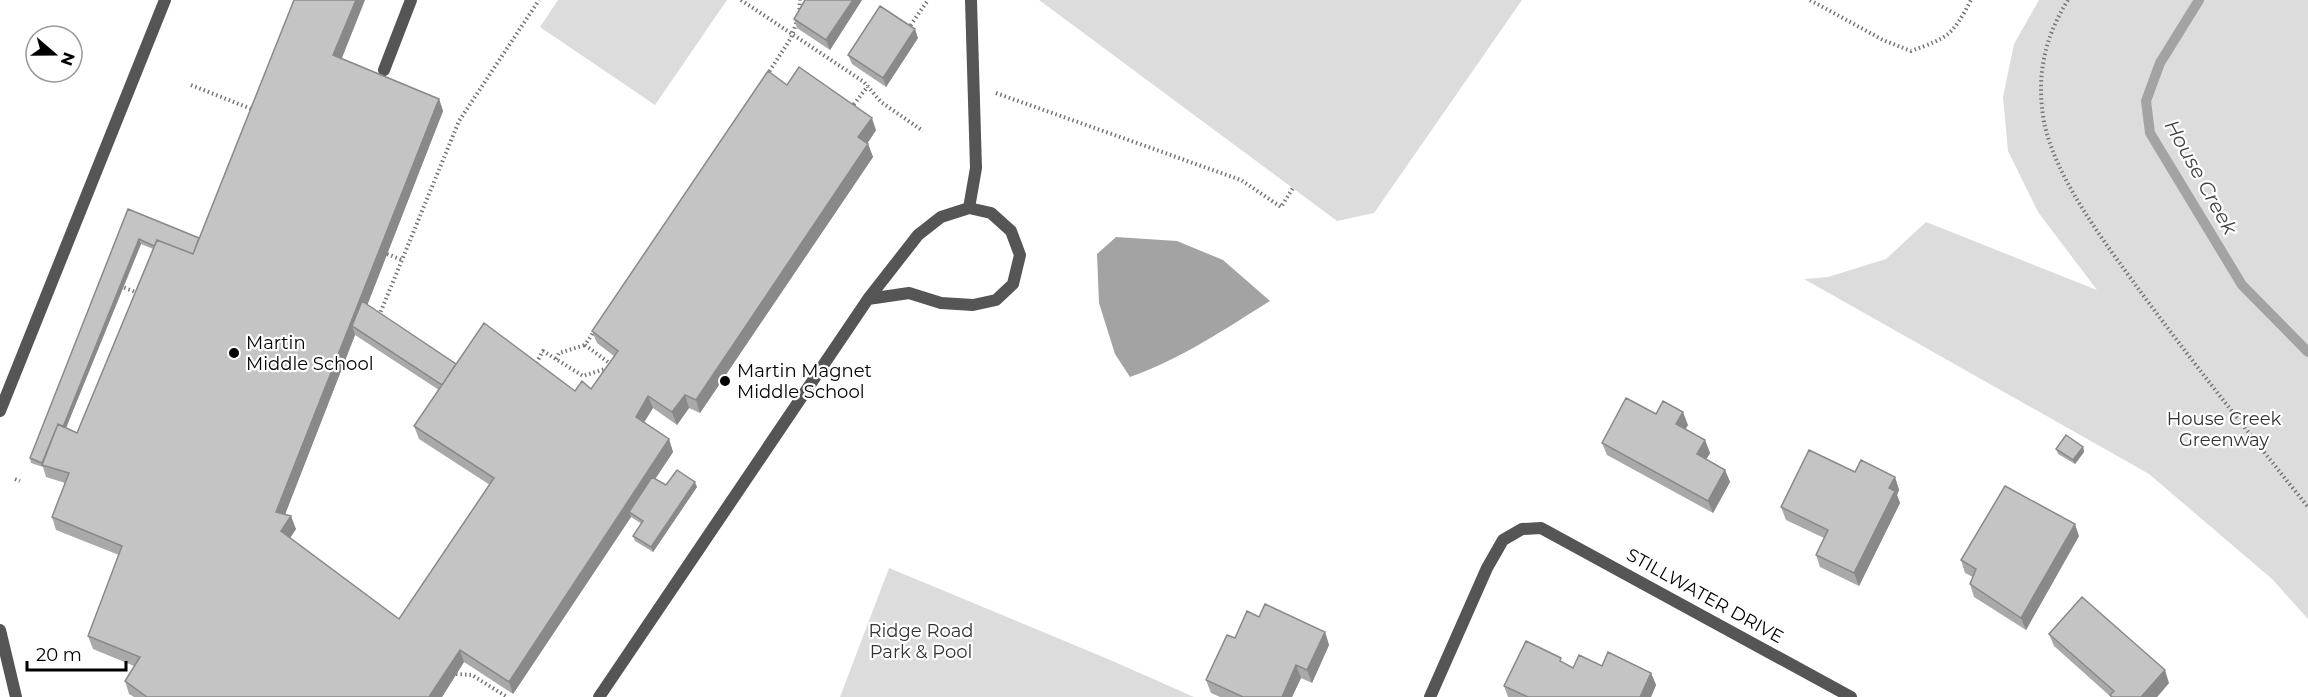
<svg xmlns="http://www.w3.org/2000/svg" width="2308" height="697" font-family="Montserrat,sans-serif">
	<rect width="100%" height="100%" fill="#fff"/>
	<path fill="#dcdcdc" d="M558,0H727L655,105L540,27Z
		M1039,0H1522L1374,213L1337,221Z
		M2039,0H2308V619L2272,579L2149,474L1804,279L1828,277L1886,259L1926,222L2097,290L2038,212L2008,151L2003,97L2014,44Z
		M889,568L1108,659L1194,697H840Z"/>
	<path fill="#a3a3a3" d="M1116,237L1177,241L1223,260L1270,301C1225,329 1181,359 1130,377L1115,354L1099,303L1097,254Z"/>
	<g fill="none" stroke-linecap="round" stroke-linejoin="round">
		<path stroke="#a3a3a3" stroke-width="10" d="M2199,0L2160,63L2146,101L2150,133L2242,285L2308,352"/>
		<path stroke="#777" stroke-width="4" stroke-dasharray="1.5 3" stroke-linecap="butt" d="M741,0L864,82L881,102L923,131
			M1810,0L1883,40L1911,51C1949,37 1952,36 1971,0
			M2068,0C2044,38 2036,77 2044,122C2056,180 2106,244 2140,291C2194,364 2251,436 2308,507
			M799,14L800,0
			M908,29L928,0
			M767,75L791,38L797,21
			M191,85L254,110
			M996,93L1241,180L1281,207L1293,188
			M851,108L868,86
			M387,254L402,260
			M120,286L138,293
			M379,316L459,121L539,0
			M595,330L585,345L612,365
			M556,359L559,353L585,345
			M534,367L543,351L583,376L608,368
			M15,479L20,481
			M456,674L472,675L507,697"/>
		<path stroke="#555" stroke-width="12" d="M384,70L411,0
			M969,208L976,168L971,0
			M0,411L165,0
			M0,630L16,697
			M599,697L868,299L918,235L941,217L969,208L991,213L1011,231L1020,255L1013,284L996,300L973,305L941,303L909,293L868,299"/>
		<path stroke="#555" stroke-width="12" d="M1430,697L1487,568L1503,540L1522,529L1541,528L1851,697"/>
	</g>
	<path fill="#a9a9a9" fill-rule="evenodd" d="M862,0L830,50L797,28L794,19Z
		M918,38L886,87L852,64L848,55Z
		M341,59L439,99L443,111L367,305L456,364L575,391L591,389L614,356L597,343L592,331L787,85L876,130L867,144H868L873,157L700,413L689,408L677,425L653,408L644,422L669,439L673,452L655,479L666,485L697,487L653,552L635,541L633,536L642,524L631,517L513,694L464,662L442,697H134L129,694L125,681L134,666L93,649L88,636L119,555L56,530L52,517L65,483L46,477L43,467L31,463L30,458L128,209L199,238ZM141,244L153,249L77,433L66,428ZM355,335L439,390L414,426L419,439L490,485L399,619L290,538L296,529L285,514Z
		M1656,414L1688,425L1685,429L1705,440L1710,453L1706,459L1725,470L1730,482L1713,513L1607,455L1602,443Z
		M2083,447L2084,452L2075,464L2058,454L2056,449Z
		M1855,472L1895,477L1899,490L1897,495L1900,503L1859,586L1820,567L1816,555L1824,538L1786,520L1781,507Z
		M2079,536L2026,630L1974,597L1970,584L1973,577L1965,573L1961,560Z
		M1259,617L1325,632L1329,645L1312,683L1301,678L1292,697H1220L1211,693L1206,680L1235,638Z
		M2049,634L2169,683L2157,697H2111L2054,646Z
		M1563,663L1573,668L1602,666L1651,673L1656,685L1651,697H1508L1504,686Z"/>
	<path fill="#898989" d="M356,0H365L338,68L333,55Z
		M853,0H862L830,50L826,40Z
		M915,29L918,38L886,87L883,78Z
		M439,99L443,111L358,329L352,326L355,335L281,525L276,512Z
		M872,118L876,130L863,150L858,137Z
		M868,144L873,157L700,413L696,400Z
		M139,239L141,244L50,467L47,465Z
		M685,395L689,408L677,425L672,412Z
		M648,396L653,408L640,429L636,417Z
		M1683,412L1688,425L1681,437L1676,424Z
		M669,439L673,452L632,514L629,512L631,517L513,694L509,682Z
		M1705,440L1710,453L1702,467L1697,454Z
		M2083,447L2084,452L2075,464L2073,460Z
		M1725,470L1730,482L1713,513L1708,501Z
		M1895,477L1899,490L1897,495L1900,503L1859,586L1854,573L1889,488Z
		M695,482L697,487L653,552L651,547Z
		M291,516L296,529L286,544L281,531Z
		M2075,524L2079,536L2026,630L2021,618Z
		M1325,632L1329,645L1312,683L1307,670Z
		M460,650L464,662L442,697H429Z
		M1296,665L1301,678L1292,697H1282Z
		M2165,670L2169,683L2157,697H2141Z
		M1651,673L1656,685L1651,697H1640Z"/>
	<path fill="#c4c4c4" stroke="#898989" stroke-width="1.5" d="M294,0H356L333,55L439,99L276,512L291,516L281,531L399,619L494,478L414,426L484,323L575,391L582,381L591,389L618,351L592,331L768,71L787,85L799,67L872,118L858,137L868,144L696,400L685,395L672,412L648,396L636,417L669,439L509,682L460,650L429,697H147L125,681L140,657L88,636L122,546L52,517L69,473L42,465L58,424L77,433L157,240L193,254Z
		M805,0H853L826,40L794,19Z
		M880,6L915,29L883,78L848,55Z
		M128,209L199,238L193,254L157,240L154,246L139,239L63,427L58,424L42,463L30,458Z
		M362,301L456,364L442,385L352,326Z
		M1626,398L1656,414L1663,401L1683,412L1676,424L1705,440L1697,454L1725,470L1708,501L1602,443Z
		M2066,435L2083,447L2073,460L2056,449Z
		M1809,450L1855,472L1861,460L1895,477L1889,488L1895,491L1854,573L1816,555L1828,530L1781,507Z
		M677,470L695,482L651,547L633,536L643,521L629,512L652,477L666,485Z
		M2005,486L2075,524L2021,618L1970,584L1976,569L1961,560Z
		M2082,597L2165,670L2141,697H2112L2110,695L2114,691L2049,634Z
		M1265,604L1325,632L1307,670L1296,665L1282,697H1243L1206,680L1227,635L1235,638L1247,611L1259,617Z
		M1526,641L1561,658L1560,661L1573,668L1579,655L1602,666L1608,652L1651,673L1640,697H1528L1504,686Z"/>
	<g fill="#000" stroke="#fff" stroke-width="2">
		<circle cx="234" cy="353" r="6"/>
		<circle cx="725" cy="381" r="6"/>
	</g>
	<g text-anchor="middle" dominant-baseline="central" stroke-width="4.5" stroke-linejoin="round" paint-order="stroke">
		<g font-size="18" fill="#000" stroke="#fff" text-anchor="start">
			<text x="246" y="343">Martin<tspan x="246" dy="21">Middle School</tspan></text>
			<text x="737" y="371">Martin Magnet<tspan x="737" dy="21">Middle School</tspan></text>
		</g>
		<g font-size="18" fill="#333" stroke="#fff">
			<text x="2224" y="419">House Creek<tspan x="2224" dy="21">Greenway</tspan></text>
			<text x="921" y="631">Ridge Road<tspan x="921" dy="21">Park &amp; Pool</tspan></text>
		</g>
		<g font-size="18" fill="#000" stroke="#fff">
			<text transform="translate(1705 596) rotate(29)">STILLWATER DRIVE</text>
		</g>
		<g font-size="20" font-style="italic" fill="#444" stroke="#fff">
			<text transform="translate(2201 177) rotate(61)">House Creek</text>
		</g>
	</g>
	<g transform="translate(54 54) rotate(110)"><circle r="28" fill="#ffffff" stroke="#999999" stroke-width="1.5"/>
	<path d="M0-4.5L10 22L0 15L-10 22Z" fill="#000000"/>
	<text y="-9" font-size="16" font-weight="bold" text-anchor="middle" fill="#000000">N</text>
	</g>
	<path d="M27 661v9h99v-9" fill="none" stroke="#000000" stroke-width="3"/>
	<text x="36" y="661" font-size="18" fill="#000000" stroke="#ffffff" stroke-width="4.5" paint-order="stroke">20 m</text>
</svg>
